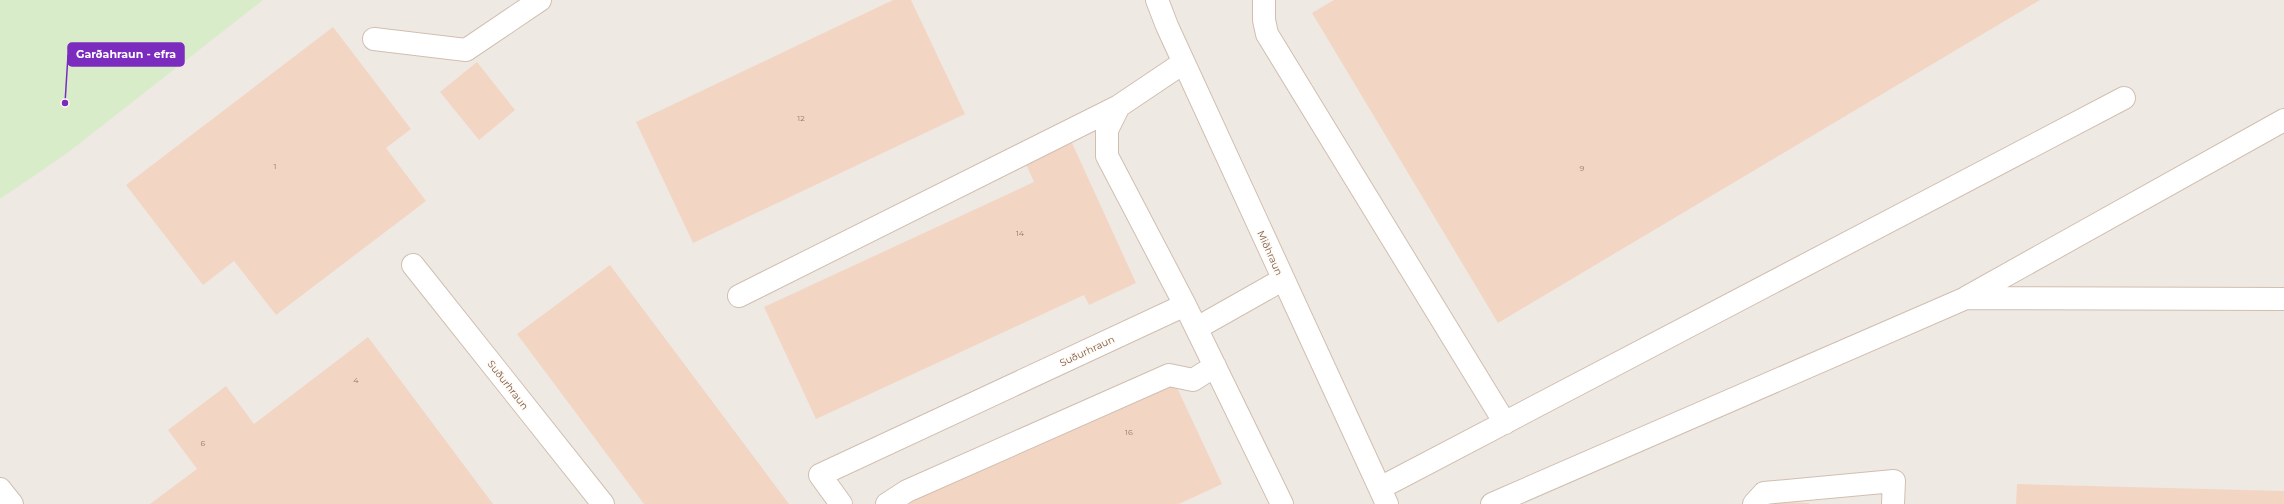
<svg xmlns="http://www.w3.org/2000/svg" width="2284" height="504" font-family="Montserrat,sans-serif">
	<rect width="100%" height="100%" fill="#fdf6ec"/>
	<path fill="#efe9e4" d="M218,0H2284V504H0V101Z"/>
	<path fill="#d8ecc9" d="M0,0H263L66,154L0,199Z"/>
	<path fill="#f3d5c3" d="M893,0H911L965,114L693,243L636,122Z
		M1334,0H2040L1498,323L1312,13Z
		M333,27L411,129L386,148L426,201L276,315L234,261L203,285L126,185Z
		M477,62L515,110L479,140L440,92Z
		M1072,143L1136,283L1089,305L1084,295L816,419L764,307L1034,182L1026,164Z
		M610,265L789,504H644L517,334Z
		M368,337L493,504H150L197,469L168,430L226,386L254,424Z
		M1173,379L1222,484L1179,504H911L910,502Z
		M2017,484L2284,491V504H2016Z
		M1773,502L1809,503V504H1773Z"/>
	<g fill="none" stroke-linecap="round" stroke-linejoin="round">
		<g stroke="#d1beb0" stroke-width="24">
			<path id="minor" d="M1157,0L1167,26L1387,504
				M1264,0V20L1267,34L1505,423
				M374,39L466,50L540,0
				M413,265L603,504
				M739,296L1119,106
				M1967,297L2284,120
				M1185,305L1282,504
				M1197,328L1282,280
				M1380,488L2124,98
				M0,489L12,504
				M841,504L820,475L1185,305L1107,156V130L1119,106L1183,63
				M887,504L907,491L1169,375L1193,380L1215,366
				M1492,504L1966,298L2284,299
				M1754,504L1764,493L1894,481L1893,504"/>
		</g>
		<use href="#minor" stroke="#fff" stroke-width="22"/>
	</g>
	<g text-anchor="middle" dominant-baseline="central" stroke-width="3" stroke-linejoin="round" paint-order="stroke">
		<g font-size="8" fill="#987a6a">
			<text x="801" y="118">12</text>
			<text x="275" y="166">1</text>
			<text x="1582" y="168">9</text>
			<text x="1020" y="233">14</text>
			<text x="356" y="380">4</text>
			<text x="1129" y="432">16</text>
			<text x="203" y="443">6</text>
		</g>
		<g font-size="10" fill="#7a5c4d" stroke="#fffaf3">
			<text transform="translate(1270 253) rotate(66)">Miðhraun</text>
			<text transform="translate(1087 351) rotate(-25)">Suðurhraun</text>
			<text transform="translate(508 385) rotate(52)">Suðurhraun</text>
		</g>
	</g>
	<path fill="none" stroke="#7b2cbf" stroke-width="1.5" d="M65 103L68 55"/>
	<circle fill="#7b2cbf" stroke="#fffaf3" stroke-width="1.5" cx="65" cy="103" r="4"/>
	<rect fill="#7b2cbf" stroke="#7b2cbf" stroke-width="1.5" x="68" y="43" width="116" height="23" rx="4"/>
	<g font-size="11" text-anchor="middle" font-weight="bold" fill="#fff">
		<text x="126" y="58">Garðahraun - efra</text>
	</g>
</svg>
